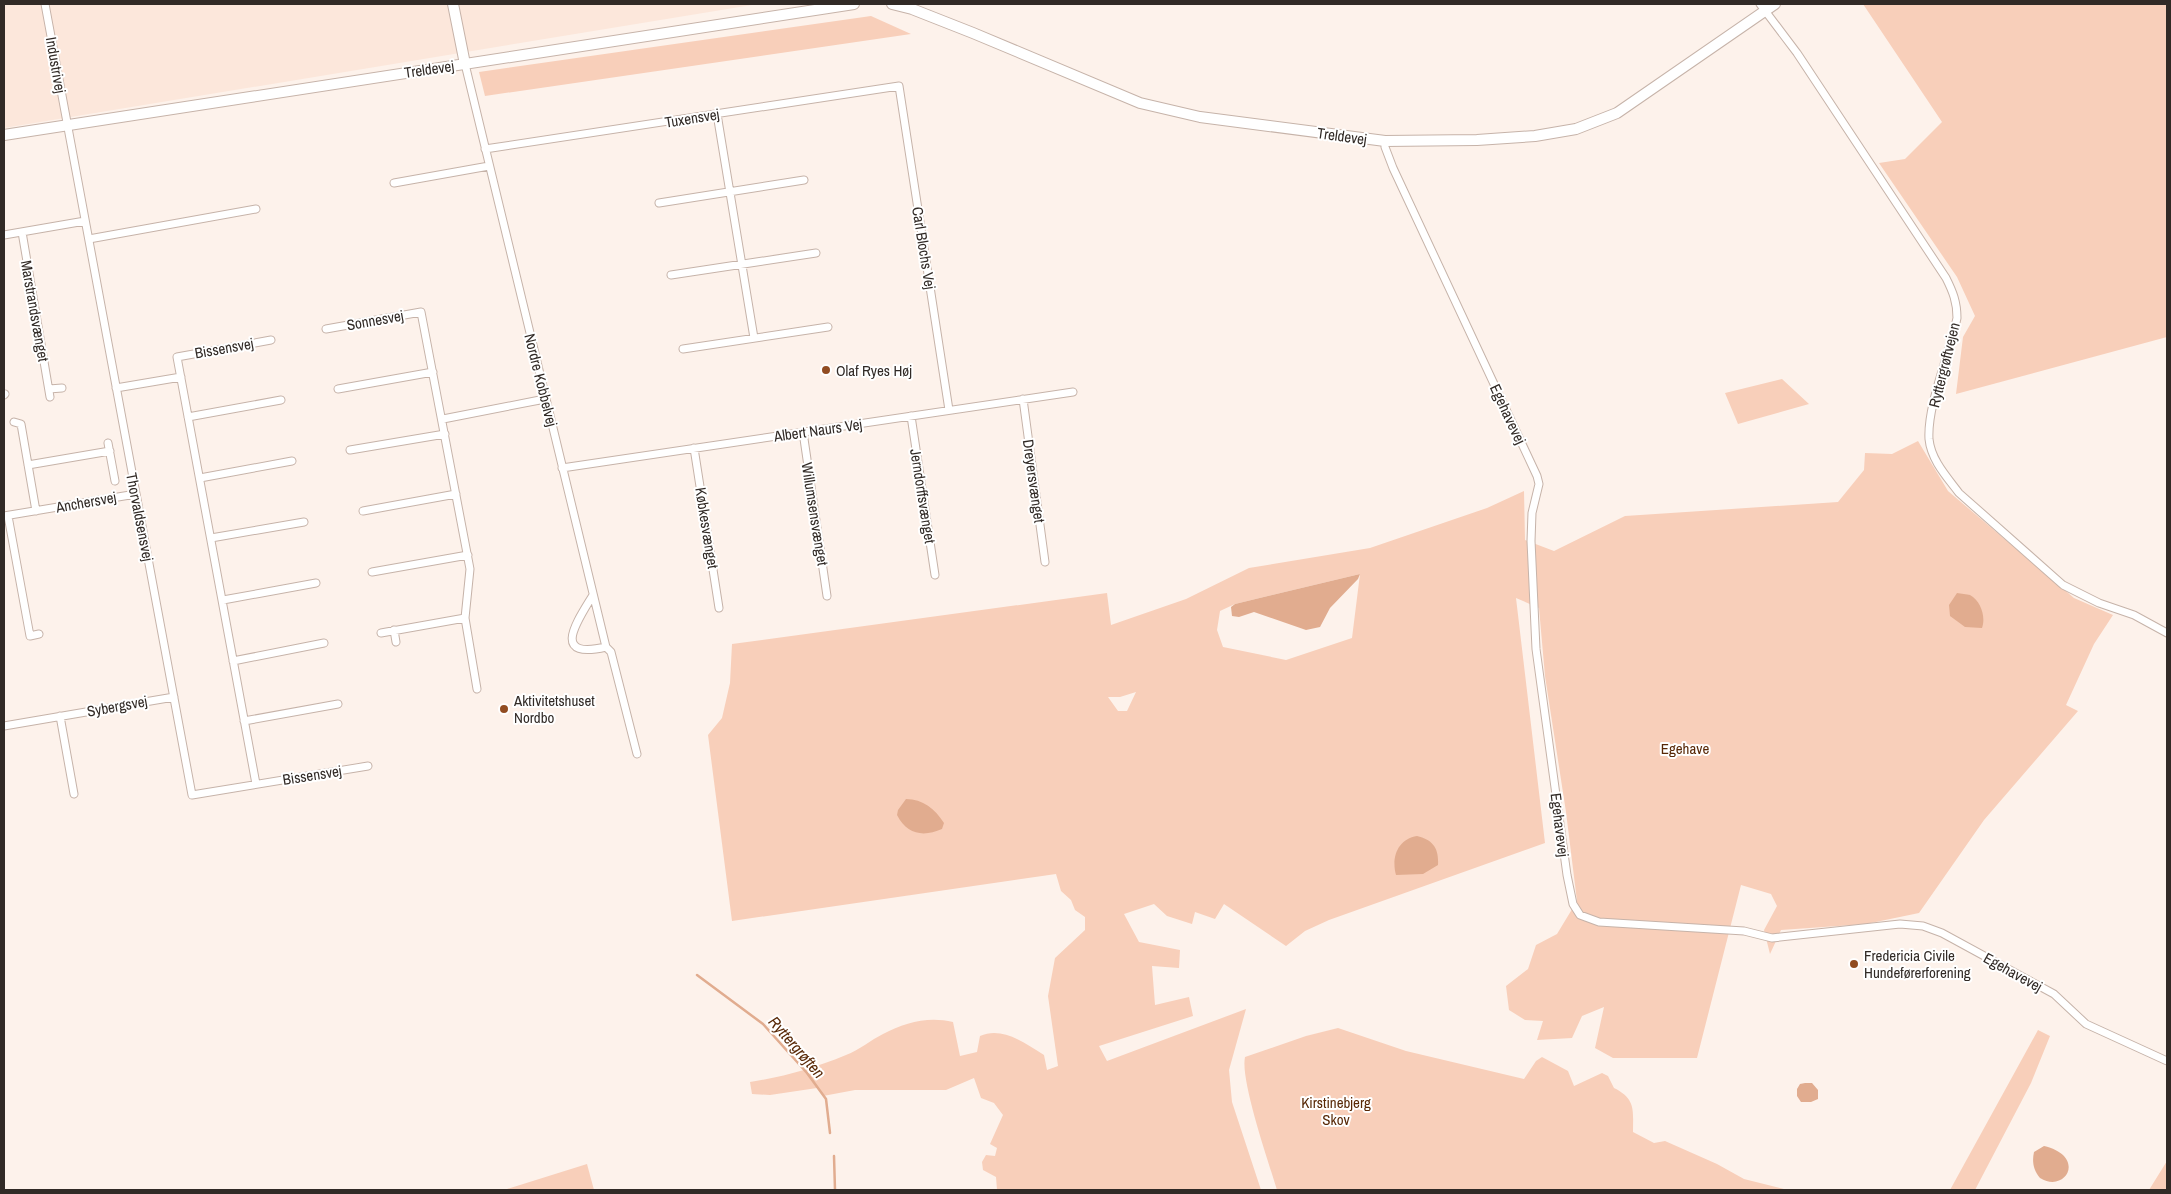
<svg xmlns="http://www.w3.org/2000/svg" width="2171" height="1194" font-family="'Archivo Narrow',sans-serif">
	<rect width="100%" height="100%" fill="#fdf2eb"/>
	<path fill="#fce7db" d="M4,4H758L4,128Z"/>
	<path fill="#f8cfba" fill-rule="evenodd" d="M1863,4H2167V337L1956,394L1963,337L1975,316L1957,277L1879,163L1905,159L1942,122Z
		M871,16L911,34L485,96L479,72Z
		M1782,379L1809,404L1738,424L1725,393Z
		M1918,441L1948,491L2074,598L2113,615L2094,644L2066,705L2078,711L1984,820L1919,913L1866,924L1781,930L1770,954L1764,930L1777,906L1771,894L1741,885L1697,1058H1613L1595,1048L1604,1007L1582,1016L1572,1038L1537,1040L1543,1021L1525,1020L1509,1010L1506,986L1528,969L1536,945L1557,934L1577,901L1566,812L1545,676L1539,608L1516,598L1545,843L1329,920L1305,931L1286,946L1224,904L1215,919L1195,912L1192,924L1167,916L1154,904L1124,914L1139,942L1180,950L1179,968L1152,966L1155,1005L1189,997L1193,1016L1099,1046L1107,1061L1246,1009L1229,1070L1232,1102L1261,1190H997L996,1177L983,1170L982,1162L986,1155L995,1156L997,1148L990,1144L1003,1115L994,1103L981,1098L974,1078L946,1090H855L823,1096L817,1088L770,1095L752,1094L750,1082C786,1076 812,1069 846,1055C859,1050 871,1040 883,1034C905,1022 929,1016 953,1022L960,1056L977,1052L980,1036C1002,1026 1025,1043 1044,1055L1047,1070L1058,1066L1048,996L1055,958L1085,930V917L1075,910L1071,900L1061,891L1056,874L732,921L708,735L722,718L730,683L732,644L1107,593L1111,625L1186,599L1249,568L1370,548L1487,508L1524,491L1525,540L1554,551L1625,516L1838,502L1864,470L1865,453L1892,454ZM1360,574L1352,638L1286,660L1223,647L1217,630L1220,611L1235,604ZM1136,692L1127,711H1118L1108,697H1120Z
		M1338,1028L1406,1051L1524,1079L1536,1061L1542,1057L1568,1071L1574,1086L1602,1073L1608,1076L1614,1088C1636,1099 1633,1110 1633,1132L1654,1143L1665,1141L1717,1164L1744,1179L1788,1190H1277C1269,1163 1240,1080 1245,1057L1306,1036Z
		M2038,1030L2050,1036L2031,1083L1975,1190H1950Z
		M2167,1161V1190H2149Z
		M587,1164L594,1190H504Z"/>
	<path fill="#e1ac8f" d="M1360,574L1358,579L1330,608L1320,627L1306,630L1254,612L1239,617L1232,616L1231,607L1235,604Z
		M1957,593C1961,594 1967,594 1970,595C1981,601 1986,617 1982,628L1965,627L1950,616L1949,605Z
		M906,799C923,799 935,809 944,823L942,829C924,837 907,835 897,815L898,810Z
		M1417,836C1433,840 1439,848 1438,865L1423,874L1396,875C1391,857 1398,839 1417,836Z
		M1805,1083H1812L1818,1090V1099L1811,1102H1801L1797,1096V1089L1800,1084Z
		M2044,1146C2087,1156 2066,1194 2040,1178C2033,1170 2032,1161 2034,1152Z"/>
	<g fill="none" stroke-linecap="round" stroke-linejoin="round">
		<path stroke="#e1ac8f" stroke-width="2.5" d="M697,975L763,1024L807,1073L826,1099L830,1133
			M834,1156L835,1190"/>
		<g stroke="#c6b3a9" stroke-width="9">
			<path id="street" d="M45,4L192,795L368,766
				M1760,4L1797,53L1946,278C1953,292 1957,302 1957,318C1950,353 1927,405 1929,439C1931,460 1947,477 1959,493L2063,585L2099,603L2134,615L2167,633
				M465,64L606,647C549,660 578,620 593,595
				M717,114L754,338
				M1385,141V147L1393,168L1537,476L1539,484L1532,513L1531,541L1536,649L1567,875L1573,904L1580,915L1599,922L1744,931L1772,938L1900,924L1923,926L1942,933L2054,994L2086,1024L2167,1061
				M485,149L899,86L949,410
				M394,183L489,166
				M659,203L804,180
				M22,232L50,397
				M4,235L85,221
				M89,239L256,209
				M671,275L816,253
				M326,329L421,312L470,569L465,618L381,633
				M683,349L828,327
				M116,388L181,377
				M49,389L62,388
				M338,389L433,372
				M4,395L5,394
				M1023,399L1045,562
				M911,416L935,575
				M188,417L281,400
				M443,419L545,399
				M14,422L21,424L36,511
				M803,432L827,596
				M108,443L115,481
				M694,448L719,608
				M350,450L445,434
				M28,465L110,451
				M562,468L1073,392
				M200,478L292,461
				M363,511L456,494
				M4,516L136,494
				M8,516L30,636L39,634
				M211,538L304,522
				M372,572L468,555
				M223,600L316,583
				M465,618L477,689
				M394,630L396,642
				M606,647L611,652L637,754
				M233,661L324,643
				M60,716L74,794
				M244,721L338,704
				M4,726L174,697
				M256,784L177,357L271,340"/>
		</g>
		<g stroke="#c6b3a9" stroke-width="12">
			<path id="secondary" d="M453,4L465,64
				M892,4L912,9L973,33L1140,103L1200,117L1385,141L1477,140L1535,136L1576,129L1617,113L1775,4
				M4,135L854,4"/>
		</g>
		<use href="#street" stroke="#fff" stroke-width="7"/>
		<use href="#secondary" stroke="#fff" stroke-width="10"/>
	</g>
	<g fill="#914c21" stroke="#fff" stroke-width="2">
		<circle cx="826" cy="370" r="5"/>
		<circle cx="504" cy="709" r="5"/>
		<circle cx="1854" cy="964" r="5"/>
	</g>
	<g text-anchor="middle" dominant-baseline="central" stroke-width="4" stroke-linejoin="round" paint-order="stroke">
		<g font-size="15" fill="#312a26" stroke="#fff">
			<text transform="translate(56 65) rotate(80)">Industrivej</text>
			<text transform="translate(429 69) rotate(-8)">Treldevej</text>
			<text transform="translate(692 118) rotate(-9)">Tuxensvej</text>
			<text transform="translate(1342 136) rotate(8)">Treldevej</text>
			<text transform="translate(924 248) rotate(81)">Carl Blochs Vej</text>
			<text transform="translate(35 311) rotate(80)">Marstrandsvænget</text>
			<text transform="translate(375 320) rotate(-10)">Sonnesvej</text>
			<text transform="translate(224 348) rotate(-10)">Bissensvej</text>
			<text transform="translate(1944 365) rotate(-76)">Ryttergrøftvejen</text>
			<text transform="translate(541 380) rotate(76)">Nordre Kobbelvej</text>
			<text transform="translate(1508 414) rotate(65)">Egehavevej</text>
			<text transform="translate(818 430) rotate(-8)">Albert Naurs Vej</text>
			<text transform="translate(1034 481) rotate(82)">Dreyersvænget</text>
			<text transform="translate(923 496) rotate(81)">Jerndorffsvænget</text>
			<text transform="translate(86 502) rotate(-10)">Anchersvej</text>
			<text transform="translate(815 514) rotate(81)">Willumsensvænget</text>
			<text transform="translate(140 517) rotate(79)">Thorvaldsensvej</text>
			<text transform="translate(707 528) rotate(81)">Købkesvænget</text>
			<text transform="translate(117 706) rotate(-10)">Sybergsvej</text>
			<text transform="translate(312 775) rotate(-9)">Bissensvej</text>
			<text transform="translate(1560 825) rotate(83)">Egehavevej</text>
			<text transform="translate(2013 972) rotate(29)">Egehavevej</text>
		</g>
		<g font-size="15" fill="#312a26" stroke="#fff" text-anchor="start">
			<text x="836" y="370">Olaf Ryes Høj</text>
			<text x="514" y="700">Aktivitetshuset<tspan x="514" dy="17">Nordbo</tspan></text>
			<text x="1864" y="955">Fredericia Civile<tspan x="1864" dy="17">Hundeførerforening</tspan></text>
		</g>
		<g font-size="15" fill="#582806" stroke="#fff">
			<text x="1685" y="748">Egehave</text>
			<text x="1336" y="1102">Kirstinebjerg<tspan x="1336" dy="17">Skov</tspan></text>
		</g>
		<g font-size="16" font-style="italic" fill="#592907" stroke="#fff">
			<text transform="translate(797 1047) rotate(49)">Ryttergrøften</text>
		</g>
	</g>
	<rect width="2171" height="1194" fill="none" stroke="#312a26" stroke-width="10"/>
</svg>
